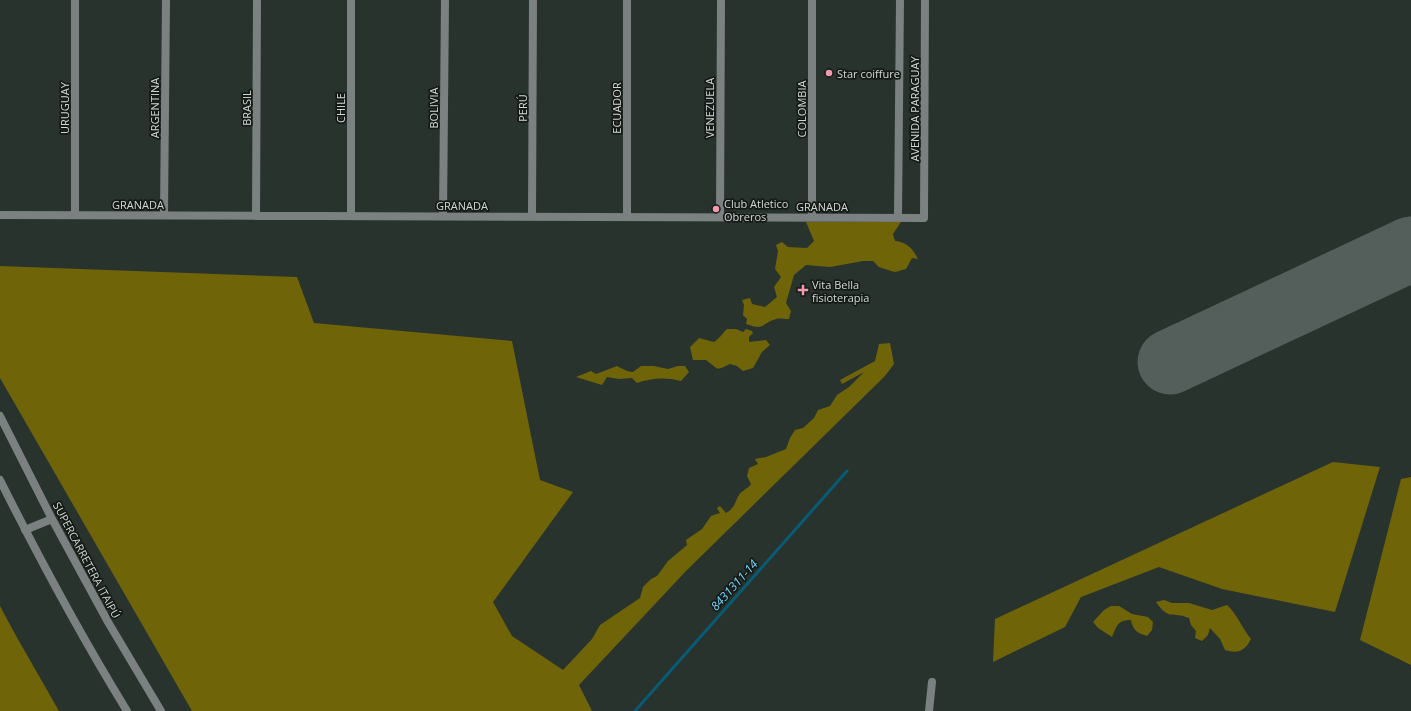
<svg xmlns="http://www.w3.org/2000/svg" width="1411" height="711" font-family="'Open Sans',sans-serif">
	<rect width="100%" height="100%" fill="#28332e"/>
	<path fill="#706409" d="M806,222H901L893,234L895,241C907,242 913,249 918,259L912,258L906,269L895,272L891,271L879,267L873,261H863L830,267L806,265L794,275L786,303L791,311L789,319C784,319 780,318 776,319C760,324 765,331 746,324L747,319L743,315L744,305L742,300L750,298L752,304L765,307L777,297L774,287L781,277L775,269L778,251L776,245L782,242L788,247L807,248L814,241Z
		M0,266L297,277L314,323L512,341L540,480L573,492L493,602L512,636L563,670L592,639L600,625L640,598L643,587L651,579L657,576L668,561L687,545L686,540L702,529L711,516L720,513L717,508L720,506L726,513C736,507 734,503 739,495C742,490 748,489 751,484L747,476L749,468L758,464L755,459L766,457L786,449L790,438L795,430L803,428L814,418L818,410L830,406L837,395L849,387L864,372L842,384L840,380L875,361L879,344L890,343L894,364L885,376L686,571L579,685L592,711H192L0,378Z
		M727,329H736L743,332L746,329L752,331L753,333L749,337V342L766,340L770,345L762,352L753,368L743,371L737,366L730,364C714,372 719,369 706,360H693L690,347L699,338L714,342C719,339 723,333 727,329Z
		M617,366L627,371L633,372L641,366H654L668,369L678,366H685L689,372L681,381C666,377 651,378 637,383L632,378L619,379L607,377L602,385L576,377L591,371L596,374Z
		M1333,462L1380,467L1335,612L1222,589L1159,567L1081,597L1065,627L993,662L995,619Z
		M1411,477V665L1360,640L1401,479Z
		M1164,600L1172,603H1189L1212,610L1227,605C1237,614 1242,628 1251,639C1245,651 1238,654 1225,650L1220,639L1210,628L1208,635L1202,641L1195,638L1196,631L1191,625L1189,618C1172,611 1169,621 1156,602Z
		M0,606L15,634L59,711H0Z
		M1111,606H1119L1132,614L1148,617L1153,622L1152,630L1147,636C1137,633 1133,630 1131,620C1117,620 1117,626 1112,637L1098,628L1093,622L1104,610Z"/>
	<g fill="none" stroke-linecap="round" stroke-linejoin="round">
		<path stroke="#095a73" stroke-width="3" d="M635,711L847,471"/>
		<path stroke="#545e5a" stroke-width="65" d="M1170,362L1411,249"/>
		<path stroke="#7a8180" stroke-width="8" d="M75,0V215
			M0,215L924,218L925,0
			M164,215L166,0
			M256,216L257,0
			M351,216V0
			M443,216L445,0
			M532,216L533,0
			M627,217V0
			M720,217L721,0
			M812,217V0
			M898,217L900,0
			M929,711L932,682"/>
		<path stroke="#7a8180" stroke-width="8" d="M0,416L52,519L108,622L161,711
			M0,480C39,558 81,636 127,711
			M25,530L52,519"/>
	</g>
	<g fill="#f39aac" stroke="#151a17" stroke-width="1.5">
		<circle cx="829" cy="73" r="4"/>
		<circle cx="716" cy="209" r="4"/>
		<path d="M801 284h4v4h4v4h-4v4h-4v-4h-4v-4h4z"/>
	</g>
	<g text-anchor="middle" dominant-baseline="central" stroke-width="3.5" stroke-linejoin="round" paint-order="stroke">
		<g font-size="11" fill="#d2d9d5" stroke="#151a17" text-anchor="start">
			<text x="837" y="73">Star coiffure</text>
			<text x="724" y="203">Club Atletico<tspan x="724" dy="13">Obreros</tspan></text>
			<text x="812" y="284">Vita Bella<tspan x="812" dy="13">fisioterapia</tspan></text>
		</g>
		<g font-size="11" fill="#d2d9d5" stroke="#151a17">
			<text transform="translate(64 108) rotate(-90)">URUGUAY</text>
			<text transform="translate(154 108) rotate(-90)">ARGENTINA</text>
			<text transform="translate(246 108) rotate(-90)">BRASIL</text>
			<text transform="translate(340 108) rotate(-90)">CHILE</text>
			<text transform="translate(433 108) rotate(-90)">BOLIVIA</text>
			<text transform="translate(522 108) rotate(-90)">PERÚ</text>
			<text transform="translate(616 108) rotate(-90)">ECUADOR</text>
			<text transform="translate(709 108) rotate(-90)">VENEZUELA</text>
			<text transform="translate(801 109) rotate(-90)">COLOMBIA</text>
			<text transform="translate(914 109) rotate(-90)">AVENIDA PARAGUAY</text>
			<text x="138" y="204">GRANADA</text>
			<text x="462" y="205">GRANADA</text>
			<text x="822" y="206">GRANADA</text>
			<text transform="translate(87 560) rotate(62)">SUPERCARRETERA ITAIPÚ</text>
		</g>
		<g font-size="12" font-style="italic" fill="#76d5fb" stroke="#151a17">
			<text transform="translate(734 585) rotate(-48)">8431311-14</text>
		</g>
	</g>
</svg>
